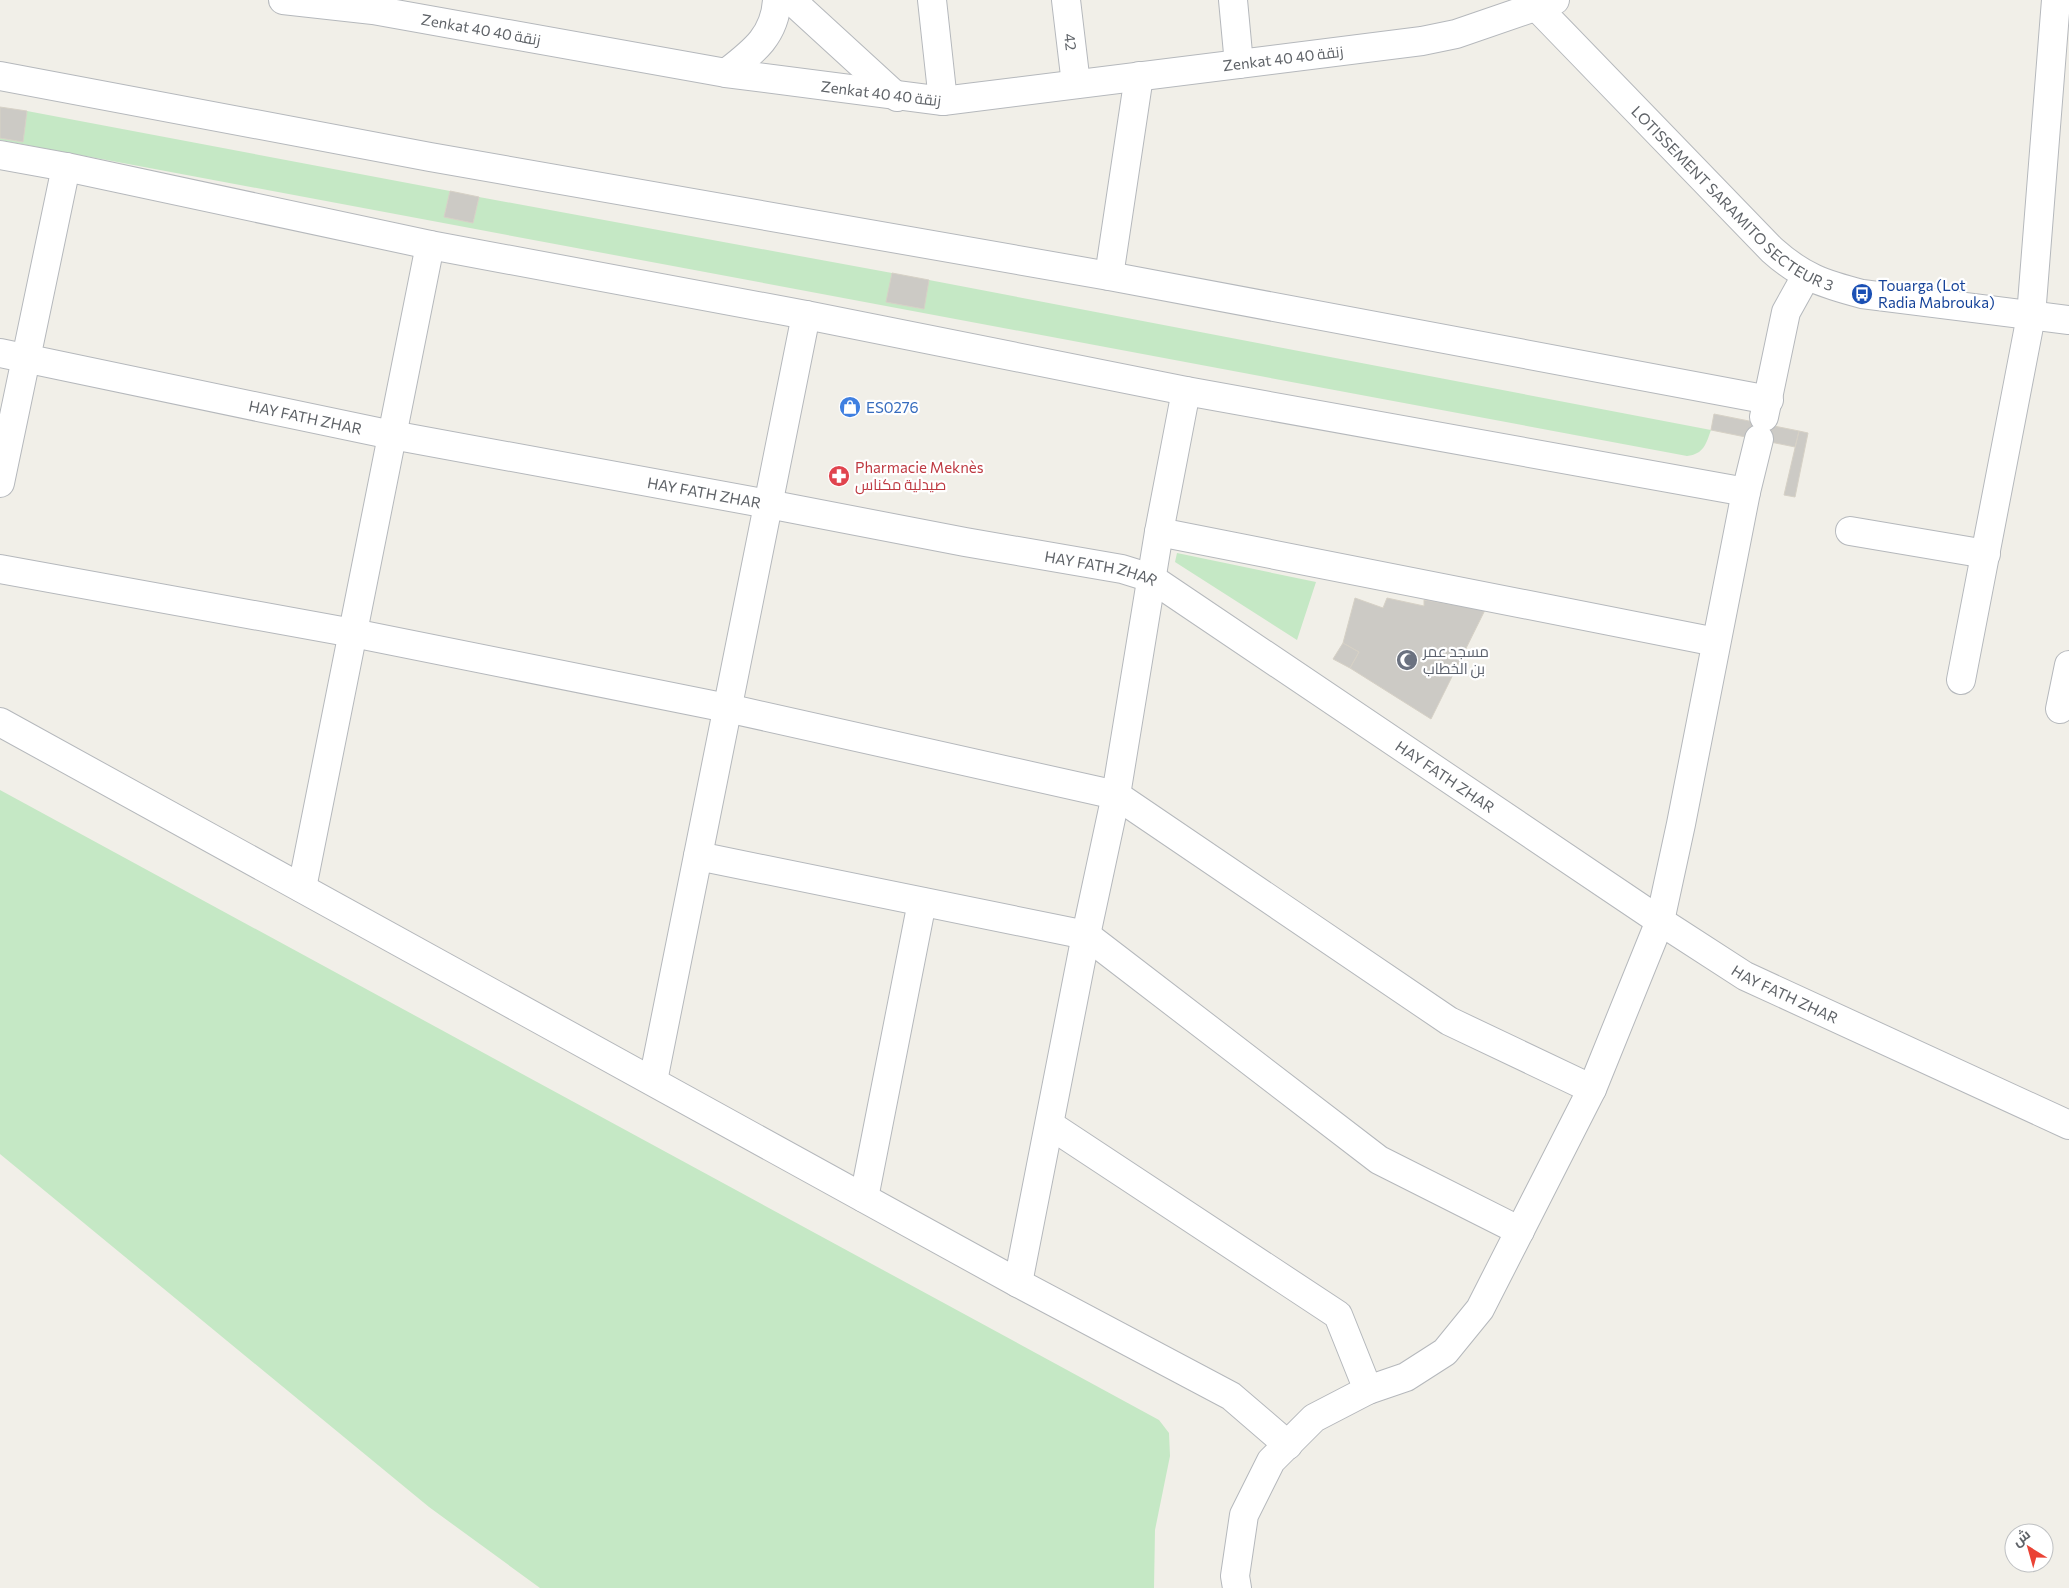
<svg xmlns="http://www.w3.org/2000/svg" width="2069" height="1588" font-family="Commissioner,Cairo,sans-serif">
	<rect width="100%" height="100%" fill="#f1efe8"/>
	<path fill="#c5e8c5" d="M27,111L450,191L444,217L473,223L479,197L892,273L887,302L923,309L929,280L1711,430C1706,444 1704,454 1687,456L0,140V138L23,142Z
		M1177,553L1316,582L1297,640L1175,562Z
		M0,790L1159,1420L1169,1433L1170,1456L1155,1530L1154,1588H540L429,1507L0,1154Z"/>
	<path fill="#cccac5" stroke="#d6d1c6" d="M0,107L27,111L23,142L0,138Z
		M450,191L479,197L473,223L444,217Z
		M892,273L929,280L924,309L886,302Z
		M1714,414L1799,431L1795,447L1711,430Z
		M1799,431L1808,433L1795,497L1784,495Z
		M1355,598L1383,608L1387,598L1424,606V600L1485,610L1431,719L1350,668L1359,652L1343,643Z
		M1343,643L1359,652L1350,668L1333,659Z"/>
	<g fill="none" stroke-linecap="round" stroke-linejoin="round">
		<g stroke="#b5b8bc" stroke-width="30">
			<g id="minor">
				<path d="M283,0L373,10L726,73L943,101L1422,41L1456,34L1555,0"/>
				<path d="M791,0L897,97"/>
				<path d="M932,0L943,101"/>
				<path id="s1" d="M1066,0L1076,84"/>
				<path d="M1233,0L1239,64"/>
				<path id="s2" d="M1530,0L1772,250C1802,277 1824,284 1862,294L2069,320"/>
				<path d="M726,73C753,52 775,36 777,0"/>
				<path d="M0,76L430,157L1109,276L1769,400"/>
				<path d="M0,155L66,167L430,245L806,315L1186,391L1746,492"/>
				<path d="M1109,276L1139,76"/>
				<path id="s3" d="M0,353L392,435L768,504L965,542L1122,569L1151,578L1660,921L1745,976L2069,1125"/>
				<path d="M1764,417L1786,312L1806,276"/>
				<path d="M0,483L66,167"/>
				<path d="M1850,531L1986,554"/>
				<path d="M1159,532L1716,642"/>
				<path d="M0,569L353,633L727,708L1116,795L1449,1021L1592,1089"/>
				<path d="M1961,680L2031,316L2056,0"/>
				<path d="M2060,709L2069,665"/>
				<path d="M0,722L1018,1283L1231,1396L1288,1445"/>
				<path d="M698,856L1086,935L1379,1160L1520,1231"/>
				<path d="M302,888L430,245"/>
				<path d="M653,1081L806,315"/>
				<path d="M1050,1125L1338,1315L1368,1390"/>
				<path d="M864,1198L922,902"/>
				<path d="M1018,1283L1086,935L1116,795L1159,532L1186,391"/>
				<path d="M1237,1588L1235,1576L1244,1515L1271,1461L1314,1418L1368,1390L1406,1377L1445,1352L1480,1309L1592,1089L1660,921L1681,824L1746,492L1759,439"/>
			</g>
		</g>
		<use href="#minor" stroke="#fff" stroke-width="28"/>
	</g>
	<defs>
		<g id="bus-disc" transform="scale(1.125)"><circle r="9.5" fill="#1a4fb4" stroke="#fff"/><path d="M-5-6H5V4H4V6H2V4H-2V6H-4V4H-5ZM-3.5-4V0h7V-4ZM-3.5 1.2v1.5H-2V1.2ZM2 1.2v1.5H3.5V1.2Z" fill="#fff"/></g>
		<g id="shop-disc" transform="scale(1.125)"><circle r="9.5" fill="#3f7fe0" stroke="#fff"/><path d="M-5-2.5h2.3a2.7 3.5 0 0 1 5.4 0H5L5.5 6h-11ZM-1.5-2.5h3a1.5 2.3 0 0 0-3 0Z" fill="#fff"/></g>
		<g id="pharmacy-disc" transform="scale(1.125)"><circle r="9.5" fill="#e0444e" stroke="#fff"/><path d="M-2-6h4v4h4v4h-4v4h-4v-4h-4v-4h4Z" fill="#fff"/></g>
		<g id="mosque-disc" transform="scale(1.125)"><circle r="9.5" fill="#6b7280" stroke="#fff"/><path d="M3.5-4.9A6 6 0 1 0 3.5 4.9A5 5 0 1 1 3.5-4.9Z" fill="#fff"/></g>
	</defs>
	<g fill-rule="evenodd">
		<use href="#bus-disc" x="1862" y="294"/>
		<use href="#shop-disc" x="850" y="407"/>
		<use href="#pharmacy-disc" x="839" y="476"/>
		<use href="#mosque-disc" x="1407" y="660"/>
	</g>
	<g text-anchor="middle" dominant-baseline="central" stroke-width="4.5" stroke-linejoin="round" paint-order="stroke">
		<g font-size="15" fill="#5f6368" stroke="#fff">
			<text transform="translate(481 29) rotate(10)">Zenkat 40 زنقة 40</text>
			<text stroke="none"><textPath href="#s1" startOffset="42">42</textPath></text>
			<text transform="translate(1283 58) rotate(-7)">Zenkat 40 زنقة 40</text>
			<text transform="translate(881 93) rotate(7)">Zenkat 40 زنقة 40</text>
			<text stroke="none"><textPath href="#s2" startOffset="285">LOTISSEMENT SARAMITO SECTEUR 3</textPath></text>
			<text stroke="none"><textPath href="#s3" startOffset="312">HAY FATH ZHAR</textPath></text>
			<text stroke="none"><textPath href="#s3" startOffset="718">HAY FATH ZHAR</textPath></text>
			<text stroke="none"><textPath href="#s3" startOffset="1122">HAY FATH ZHAR</textPath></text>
			<text stroke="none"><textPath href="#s3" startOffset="1528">HAY FATH ZHAR</textPath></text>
			<text stroke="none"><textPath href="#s3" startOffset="1932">HAY FATH ZHAR</textPath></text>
		</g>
		<g font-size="15" fill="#164399" stroke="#fff" text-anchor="start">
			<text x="1878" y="285">Touarga (Lot<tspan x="1878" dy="17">Radia Mabrouka)</tspan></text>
		</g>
		<g font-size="15" fill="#366cbe" stroke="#fff" text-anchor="start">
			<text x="866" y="407">ES0276</text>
		</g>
		<g font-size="15" fill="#be3a42" stroke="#fff" text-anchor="start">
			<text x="855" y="467">Pharmacie Meknès<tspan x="855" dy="17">صيدلية مكناس</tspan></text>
		</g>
		<g font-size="15" fill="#5b616d" stroke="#fff" text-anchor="start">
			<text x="1423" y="651">مسجد عمر<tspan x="1423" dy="17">بن الخطاب</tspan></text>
		</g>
	</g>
	<g transform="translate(2029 1548) rotate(323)"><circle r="24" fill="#ffffff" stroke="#bfc1c3"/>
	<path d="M0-4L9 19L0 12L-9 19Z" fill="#ea4335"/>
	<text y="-8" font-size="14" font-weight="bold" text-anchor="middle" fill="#5f6368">ش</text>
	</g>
</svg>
